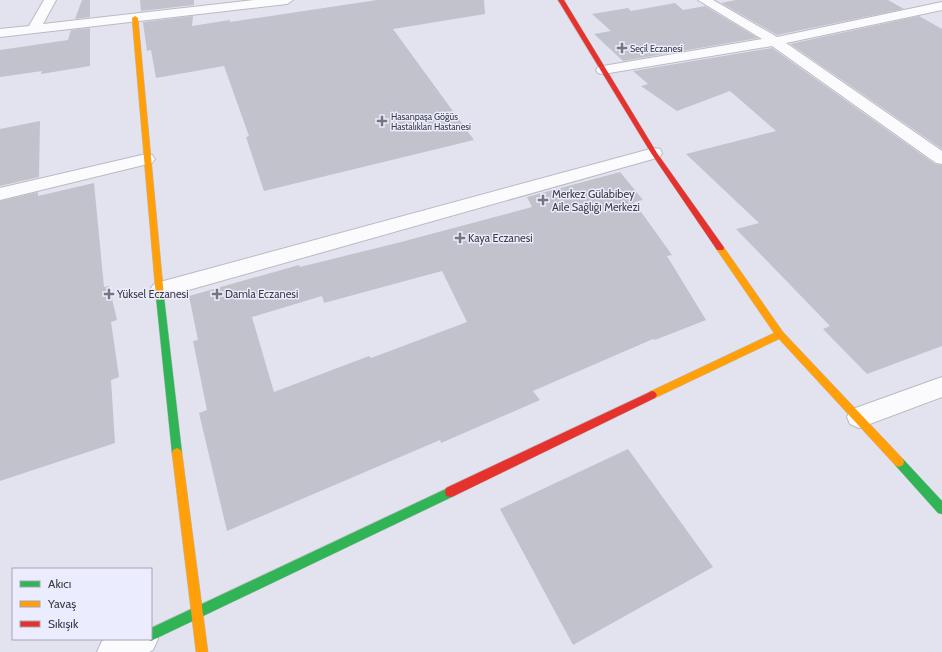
<svg xmlns="http://www.w3.org/2000/svg" width="942" height="652" font-family="Cabin,sans-serif">
	<rect width="100%" height="100%" fill="#e3e3f0"/>
	<path fill="#c1c2cc" fill-rule="evenodd" d="M82,0H90V17L75,19Z
		M140,0H194V5L141,11Z
		M377,0H484L485,14L393,29L474,140L264,191L246,137L249,136L224,66L156,78L151,50L147,51L143,22L193,16L192,26L230,20V22Z
		M736,0H888L904,9L777,35L721,3Z
		M675,3L683,10L705,6L758,38L623,61L594,34L611,31L592,14L628,8L631,11Z
		M919,16L942,29V149L790,44Z
		M90,28V66L41,74L42,71L0,77V50L68,40L71,30Z
		M772,48L935,164L942,165V346L867,374L823,329L830,326L736,229L759,223L686,154L776,131L730,91L677,111L641,86L648,84L633,71Z
		M40,121L39,177L0,186V129Z
		M620,172L643,200L634,202L672,255L667,256L706,320L655,340L653,339L533,391L540,400L441,443L440,440L227,531L199,413L207,410L193,341L198,340L189,296L299,265L300,267L401,242L532,207L527,197ZM442,271L467,322L371,358L369,356L274,392L252,317L322,296L324,303Z
		M94,183L104,287L109,286L117,320L111,322L119,377L111,380L115,443L0,481V201L38,192V196Z
		M628,449L713,567L573,645L500,509Z"/>
	<g fill="none" stroke-linecap="round" stroke-linejoin="round">
		<g stroke="#babac4" stroke-width="2">
			<path id="street" d="M44,0H56L43,24L254,0H293L287,4L0,37V29L29,26Z
				M698,0H713L777,37L942,2V10L786,43L942,151V164L936,163L772,46L603,74L598,73L596,70L598,67L603,66L762,39Z
				M654,148L660,149L662,153L660,157L160,298L153,295L150,290L153,285L160,282Z
				M146,154L152,155L155,159L152,163L0,200V188Z
				M942,377V397L859,428L850,424L847,417L850,410Z
				M151,627L158,639L153,650L149,652H97L102,641L106,639H151Z"/>
		</g>
		<g stroke="#babac4" stroke-width="1">
			<path id="fast" d="M160,294L164,297L182,453L181,456L177,458L173,456L172,453L156,297Z
				M899,457L903,459L942,501V514L938,513L895,465L894,462L895,459Z
				M450,487L454,488L455,492L454,496L155,639L151,641L147,639H151V628Z"/>
		</g>
		<g stroke="#babac4" stroke-width="1">
			<path id="slow" d="M135,16L138,18L164,297L160,300L156,297L132,18Z
				M720,245L723,246L783,332L903,459L904,462L903,465L899,467L895,465L779,339L655,398L652,399L649,398L647,395L649,392L774,333L717,250L716,248Z
				M177,448L181,450L182,453L208,652H196L172,453L173,450Z"/>
		</g>
		<g stroke="#babac4" stroke-width="1">
			<path id="jam" d="M558,0H564L657,153L723,246L724,248L723,250H717L651,153Z
				M652,391L655,392L657,395L655,398L454,496L450,497L446,496L445,492L446,488Z"/>
		</g>
		<use href="#street" fill="#fbfbfd" fill-rule="evenodd"/>
		<use href="#fast" fill="#30b455" fill-rule="evenodd"/>
		<use href="#slow" fill="#ff9f0a" fill-rule="evenodd"/>
		<use href="#jam" fill="#e5322d" fill-rule="evenodd"/>
	</g>
	<g fill="#757680" stroke="#ebecfe" stroke-width="1.5">
		<path d="M620 42h4v4h4v4h-4v4h-4v-4h-4v-4h4z"/>
		<path d="M380 115h4v4h4v4h-4v4h-4v-4h-4v-4h4z"/>
		<path d="M541 194h4v4h4v4h-4v4h-4v-4h-4v-4h4z"/>
		<path d="M458 232h4v4h4v4h-4v4h-4v-4h-4v-4h4z"/>
		<path d="M107 288h4v4h4v4h-4v4h-4v-4h-4v-4h4z"/>
		<path d="M215 288h4v4h4v4h-4v4h-4v-4h-4v-4h4z"/>
	</g>
	<g text-anchor="middle" dominant-baseline="central" stroke-width="3" stroke-linejoin="round" paint-order="stroke">
		<g font-size="9" fill="#3a3b43" stroke="#ebecfe" text-anchor="start">
			<text x="630" y="48">Seçil Eczanesi</text>
			<text x="391" y="116">Hasanpaşa Göğüs<tspan x="391" dy="10">Hastalıkları Hastanesi</tspan></text>
		</g>
		<g font-size="11" fill="#3a3b43" stroke="#ebecfe" text-anchor="start">
			<text x="552" y="194">Merkez Gülabibey<tspan x="552" dy="13">Aile Sağlığı Merkezi</tspan></text>
			<text x="468" y="238">Kaya Eczanesi</text>
			<text x="117" y="294">Yüksel Eczanesi</text>
			<text x="225" y="294">Damla Eczanesi</text>
		</g>
	</g>
	<rect x="12" y="568" width="140" height="72" fill="#ebecfe" stroke="#a4a5b3"/>
	<rect x="20" y="581" width="20" height="6" fill="#30b455" stroke="#a4a5b3"/>
	<text x="48" y="588" font-size="12" fill="#3a3b43">Akıcı</text>
	<rect x="20" y="601" width="20" height="6" fill="#ff9f0a" stroke="#a4a5b3"/>
	<text x="48" y="608" font-size="12" fill="#3a3b43">Yavaş</text>
	<rect x="20" y="621" width="20" height="6" fill="#e5322d" stroke="#a4a5b3"/>
	<text x="48" y="628" font-size="12" fill="#3a3b43">Sıkışık</text>
</svg>
